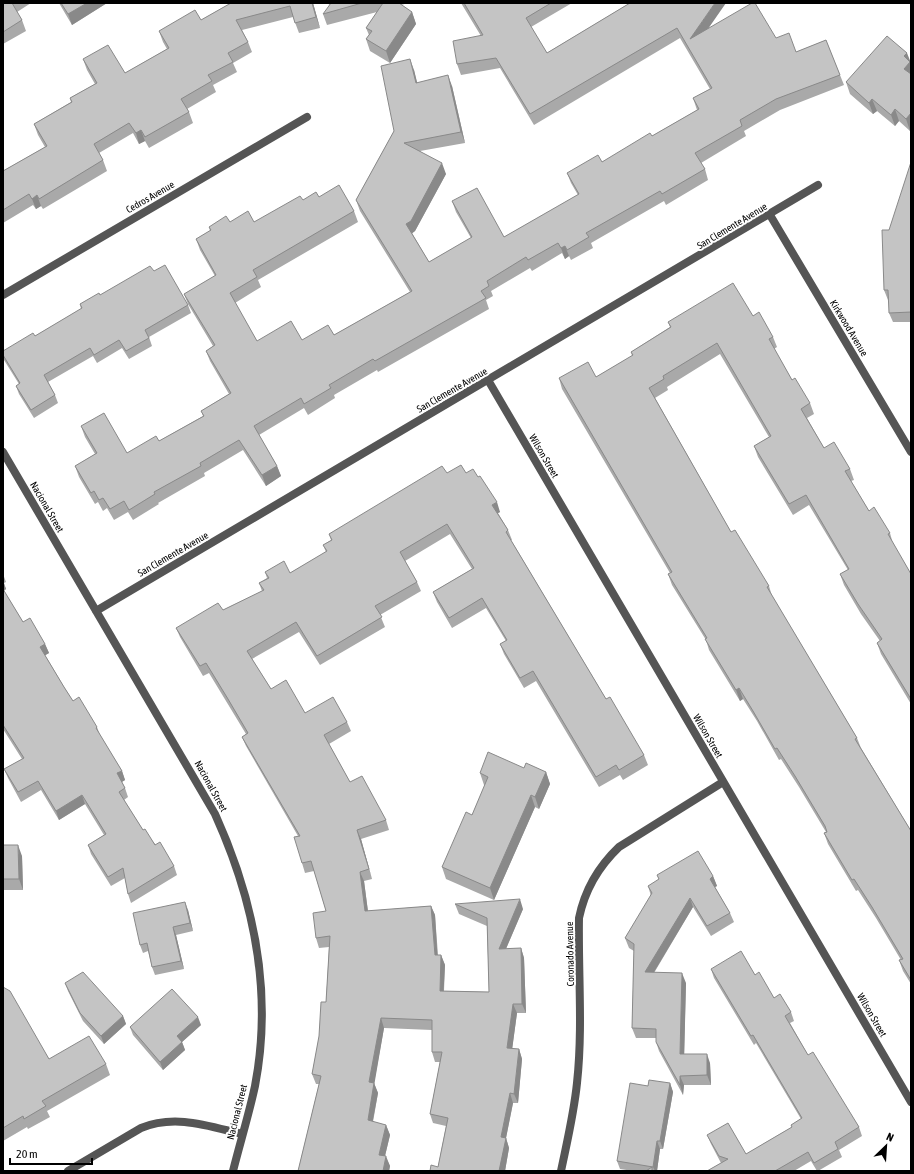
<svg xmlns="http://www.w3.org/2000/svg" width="914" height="1174" font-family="'Asap Condensed',sans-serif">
	<rect width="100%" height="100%" fill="#fff"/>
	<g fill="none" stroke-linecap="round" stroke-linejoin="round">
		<path stroke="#555" stroke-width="8" d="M770,215L911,452
			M3,295L307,117
			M488,380L911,1102
			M3,452L215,814C254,900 273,992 255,1086C249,1114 240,1143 233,1171
			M96,611L818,185
			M68,1171L141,1128C175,1114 208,1126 242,1134
			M561,1171C567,1142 574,1113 577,1083C583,1028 578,973 579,918C585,889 598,867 619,847L723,782"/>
	</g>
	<path fill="#a9a9a9" d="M3,3H31L17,12L22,20L26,31L3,44Z
		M59,3H107L72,25Z
		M231,3H313L320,28L299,33L293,17L242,30L248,42L252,52L233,63L237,72L213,85L216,92L187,109L189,112L193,123L149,148L145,141L139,144L133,133L99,153L103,160L107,171L43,209L41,206L36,209L33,205L3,223V171L45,147L38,135L34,124L71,102L70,98L95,84L87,70L83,59L125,73L167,49L163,42L159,31L201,20Z
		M327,3H408L401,5L412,12L416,24L390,63L370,51L366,39L369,35L366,28L377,12L327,25L323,14L330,5Z
		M461,3H572L531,27L547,53L630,3L709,28L776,38L796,52L826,40L844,85L780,110L744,131L746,136L701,163L705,169L708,180L666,205L664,201L591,243L593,248L571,260L569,256L565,259L562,253L532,271L530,268L491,291L493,296L486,300L489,309L378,372L377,370L334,395L335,398L308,415L304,408L259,435L277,466L281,476L266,486L243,450L204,473L205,476L158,503L159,504L133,520L128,512L114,520L107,508L103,511L98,502L95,504L79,477L75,466L95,454L85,437L81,426L127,453L159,441L203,416L201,411L229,394L210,361L206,351L213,346L188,304L184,294L215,276L200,250L196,239L210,231L209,227L230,222H254L303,200L319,197L354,211L358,222L258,280L261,287L235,303L257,341L302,340L334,335L410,292L360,211L356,200L394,131L414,70L417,83L452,86L465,143L420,151L446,174L415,231L412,233L429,262L471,238L456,212L452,201L504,237L578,195L571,183L567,173L602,162L652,136L697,110L693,98L710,89L680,38L534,125L500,68L461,75L457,64L481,36Z
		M910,61L911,63V130L910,131L899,121L895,126L877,111L873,114L850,94L846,82Z
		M911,162V322H893L889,313V300H888L884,290Z
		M154,271L188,305L191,313L149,337L152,346L129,359L122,348L97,363L93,356L48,382L55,395L58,403L34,418L19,394L16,386L19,384L4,360L3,356V351L35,336L81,309L80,304Z
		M753,316L773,337L777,347L774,349L792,380L810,403L814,414L807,418L824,448L850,469L854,480L851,481L869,511L890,533L893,544L911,574V704L881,654L877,643L880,641L861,614L844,585L840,574L848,570L809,505L793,515L758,457L754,446L769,437L720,354L667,387L668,390L655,398L731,532L769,586L772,596L857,738L861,748L911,831V984L903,971L899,960H901L876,918L858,890L856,891L828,844L824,833L826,832L799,787L781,759L779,760L757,721L743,699L740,701L709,650L706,640L672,585L668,574L670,573L562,389L559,378L596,377L632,356L631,352L670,327L668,322Z
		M447,473H466L500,512L498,513L508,530L512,540H511L606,699L644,755L648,765L623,780L620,775L599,787L536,681L524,688L504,654L500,644L506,641L486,608L452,628L437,602L433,592L472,569L450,534L405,561L417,582L421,591L380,615L385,627L320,665L299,632L252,659L271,689L305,713L347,722L351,731L329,744L350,782L386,820L389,830L361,839L372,879L364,881L368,911L431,906L435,915L438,955H441L445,965L444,991L489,992L487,926L459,914L455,904L523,909L506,949L521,948L524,958L526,1013H517L512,1049H519L522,1059L518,1103H513L506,1138L509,1148L505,1171H430L438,1167L446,1126L433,1123L430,1114L440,1062H435L432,1052V1030L384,1028L374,1083L378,1093L373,1122L386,1125L390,1135L385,1156L390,1166L389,1171H298L319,1084H316L312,1074L326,1002L329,947L319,948L316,938L326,911L314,871L305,873L302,863L298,836L246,746L242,737L246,734L209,673L203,676L180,637L176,628L223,610L262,591L259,583L267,578L265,572L290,573L326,552L323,545L331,540L329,534Z
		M3,574L6,582L4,583L6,589L4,591L23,622L45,644L49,653L45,655L64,687L73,701L97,727L100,735L122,771L125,780L122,782L125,788L128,797L124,800L143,830L174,866L177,875L131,903L128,894L125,878L111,886L91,854L88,845L104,835L85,804L59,820L41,790L21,802L8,778L4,769L22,759L3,729Z
		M524,768L546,772L550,784L539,809L535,807L494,900L446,879L442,867L472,815L485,785H484L480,773Z
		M3,845L22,856L23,890H3Z
		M657,875L713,876L717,886L715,887L730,913L734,922L711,936L693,907L654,973L686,983L684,1054L710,1063L711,1085H684L683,1095L659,1051L656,1042V1038H636L632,1028L634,951L629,948L625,938L651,896L648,886L659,880Z
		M188,910L193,931L176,935L184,969L155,975L152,967L148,951L143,953L140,945Z
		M711,969L755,975L774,998L791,1012L794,1021L790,1023L808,1055L859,1127L862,1136L839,1150L842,1157L818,1171H817L811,1161L794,1171H707L721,1163L711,1144L707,1135L746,1154L792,1127L791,1125L801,1119L756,1043L754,1045L714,978Z
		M65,983L123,1016L126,1024L104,1044L83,1021L68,991Z
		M3,987L49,1059L106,1064L110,1075L47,1111L50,1117L28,1129L27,1127L3,1141Z
		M201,1025L182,1042L185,1050L163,1070L133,1035L130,1027Z
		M670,1083L673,1092L663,1149H660L657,1171H633L620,1169L617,1161Z"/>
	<path fill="#898989" d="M87,3H107L72,25L68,14Z
		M312,3H313L320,28L316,17Z
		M715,3H726L694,49L690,39Z
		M412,12L416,24L390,63L386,51Z
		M907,53L911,63V78L904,69V56Z
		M410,59L414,70L420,94L416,83Z
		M448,75L452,86L465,143L461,132Z
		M872,99L877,111L873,114L869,103Z
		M895,109L899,121L895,126L891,115Z
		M911,113V130L910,131L906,119Z
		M141,130L145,141L139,144L136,133Z
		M442,163L446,174L415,231L410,235L406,224Z
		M37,195L41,206L36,209L32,199Z
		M565,246L569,256L565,259L561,248Z
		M277,466L281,476L266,486L262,475Z
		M497,502L500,512L496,514L492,505Z
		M3,581L6,589L3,591Z
		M45,644L49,653L44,656L40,647Z
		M739,688L743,699L740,701L736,690Z
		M122,771L125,780L120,783L117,773Z
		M546,772L550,784L539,809L535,797Z
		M82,795L85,804L59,820L56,811Z
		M531,795L535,807L494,900L490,888Z
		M357,830L361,839L372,879L369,869Z
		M18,845L22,856L23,890L19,879Z
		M360,872L364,881L369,920L365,911Z
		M713,876L717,886L713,888L710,879Z
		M690,898L693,907L648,982L645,972Z
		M520,899L523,909L502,958L499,949Z
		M185,902L188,910L193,931L190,923Z
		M431,906L435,915L438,965L435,955Z
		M173,927L176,935L184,969L181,961Z
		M521,948L524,958L526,1013L522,1004Z
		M441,955L445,965L443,1001L440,991Z
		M682,973L686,983L684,1064L680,1054Z
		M513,1004L517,1013L511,1058L507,1048Z
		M123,1016L126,1024L104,1044L101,1036Z
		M198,1017L201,1025L182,1042L185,1050L163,1070L160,1062L177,1036Z
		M381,1018L384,1028L373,1092L369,1082Z
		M519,1049L522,1059L518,1103L514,1094Z
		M707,1054L710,1063L711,1085L707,1075Z
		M680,1076L684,1085L683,1095L680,1085Z
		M374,1083L378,1093L371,1130L368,1120Z
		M670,1083L673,1092L663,1149L660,1141Z
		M510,1093L513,1103L506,1138L509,1148L505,1171H499L501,1137Z
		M386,1125L390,1135L383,1164L379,1155Z
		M657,1141L660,1149L657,1171H655L653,1167Z
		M386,1156L390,1166L389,1171H383Z"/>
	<path fill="#c4c4c4" stroke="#898989" d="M3,3H12L22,20L3,32Z
		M61,3H87L68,14Z
		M231,3H312L316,17L295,23L290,6L236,20L248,42L228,53L233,62L208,75L212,81L181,99L189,112L145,137L141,130L136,133L129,123L94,144L103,160L39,199L37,195L32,199L29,194L3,210V171L47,146L34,124L72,102L70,98L97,83L83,59L108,45L125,73L169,48L159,31L195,10L201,20Z
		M331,3H362L323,14Z
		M383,3H399L412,12L386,51L366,39L372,31L366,28Z
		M464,3H551L526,18L547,53L630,3H715L690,39L752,3H755L776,38L789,33L796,52L826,40L840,75L776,99L740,120L742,126L695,153L705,169L662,194L660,191L586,233L589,237L567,250L565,246L561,248L558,243L528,260L526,257L487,281L489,286L481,291L486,298L375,361L373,359L329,385L331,388L304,404L301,398L254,426L277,466L262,475L239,440L200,463L201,466L154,492L155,494L129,510L124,501L110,509L103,498L99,500L94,491L91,493L75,466L97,453L81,426L104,413L127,453L156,436L159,441L204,416L201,411L231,393L206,351L215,345L184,294L216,275L196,239L211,230L209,227L226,216L230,222L248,211L254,222L300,196L303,200L316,192L319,197L339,185L354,211L253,270L257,277L230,293L257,341L291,321L302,340L328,325L334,335L412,291L356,200L394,131L381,66L410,59L416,83L448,75L461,132L404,143L442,163L411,221L406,224L429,262L472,237L452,201L477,188L504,237L579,194L567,173L598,155L602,162L650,133L652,136L699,109L693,98L712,88L677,28L530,114L496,58L457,64L453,41L483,35Z
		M887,36L907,53L904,56L910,62L904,69L911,74V113L906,119L895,109L891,115L872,99L869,103L846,82Z
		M911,162V312L889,313L888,290H884L882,230H889Z
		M165,265L188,305L145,330L149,338L126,351L119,340L94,355L90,348L44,375L55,395L31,410L16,386L20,383L3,355V351L33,333L35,336L82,308L80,304L99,293L100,295L150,266L154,271Z
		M733,283L753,316L759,312L773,337L769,339L792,380L795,378L810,403L801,409L824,448L834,442L850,469L845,471L869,511L874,507L890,533L888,534L911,574V699L877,643L882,639L858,604L840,574L849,569L806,495L789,504L754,446L771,436L717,343L663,376L664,379L649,388L731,532L735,530L769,586L767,587L857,738L855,739L911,831V980L899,960L903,959L872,907L854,879L852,880L824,833L827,832L825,826L795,776L777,748L775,749L753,711L739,688L736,690L705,639L707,638L668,574L672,572L559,378L588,362L596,377L633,355L631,352L671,327L668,322Z
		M461,465L466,473L473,469L478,477L480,476L497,502L492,505L508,530L506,532L606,699L610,697L644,755L619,770L616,765L596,777L533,671L520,678L500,644L507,640L482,598L449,618L433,592L474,568L447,524L400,552L417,582L375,606L382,617L317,656L296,622L247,651L271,689L286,680L305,713L333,697L347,722L324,735L350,782L362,776L386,820L357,830L369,869L360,872L365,911L431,906L435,955H441L440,991L489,992L487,918L455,904L520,899L499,949L521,948L522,1004H513L507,1048L519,1049L514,1094L510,1093L501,1137L506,1138L499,1171H430L431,1165L438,1167L448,1118L430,1114L442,1052H432V1020L381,1018L369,1082L374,1083L368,1120L386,1125L379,1155L386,1156L383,1171H298L321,1076L312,1074L319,1036L321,1002H326L330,936L316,938L313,913L326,911L311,861L302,863L294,837L300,836L242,737L248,733L228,699L206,663L200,666L176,628L218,603L223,610L264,590L259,583L269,578L265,572L284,561L290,573L327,551L323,545L332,540L329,534L442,466L447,473Z
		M3,589L23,622L30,618L45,644L40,647L64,687L73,701L79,697L97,727L96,728L122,771L117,773L125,788L119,792L143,830L145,829L155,845L160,842L174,866L128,894L123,868L108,877L88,845L106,834L82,795L56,811L38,781L18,792L4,769L24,758L3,725Z
		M488,752L524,768L526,763L546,772L535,797L531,795L490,888L442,867L466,812L472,815L488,777L480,773Z
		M3,845H18L19,879H3Z
		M698,851L713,876L710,879L730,913L707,926L690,898L645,972L682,973L680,1054H707V1075L680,1076V1085L656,1042V1029L632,1028L634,944L625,938L652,893L648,886L659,879L657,875Z
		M185,902L190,923L173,927L181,961L152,967L147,943L140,945L133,913Z
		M741,951L755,975L759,972L774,998L780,994L791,1012L785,1016L808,1055L813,1052L859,1127L835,1142L838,1149L814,1163L808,1152L775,1171H707L728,1159L719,1156L707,1135L728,1123L746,1154L792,1127L791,1125L802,1118L753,1035L751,1036L711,969Z
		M83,972L123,1016L101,1036L80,1013L65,983Z
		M3,987L10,991L49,1059L89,1036L106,1064L42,1101L46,1106L24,1119L23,1116L3,1128Z
		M172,989L198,1017L177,1036L182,1042L160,1062L130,1027Z
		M649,1080L670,1083L660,1141H657L653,1167L617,1161L630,1083L648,1086Z
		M652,1167V1171H646Z"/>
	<g text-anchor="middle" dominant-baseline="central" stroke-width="4" stroke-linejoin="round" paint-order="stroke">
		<g font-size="10" fill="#000" stroke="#fff">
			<text transform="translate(150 197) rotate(-30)">Cedros Avenue</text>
			<text transform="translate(732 226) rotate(-31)">San Clemente Avenue</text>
			<text transform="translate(849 328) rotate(59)">Kirkwood Avenue</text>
			<text transform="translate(452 390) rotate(-30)">San Clemente Avenue</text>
			<text transform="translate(544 456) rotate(60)">Wilson Street</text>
			<text transform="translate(47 507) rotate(60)">Nacional Street</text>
			<text transform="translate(173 554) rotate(-30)">San Clemente Avenue</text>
			<text transform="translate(708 736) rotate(60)">Wilson Street</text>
			<text transform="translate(211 786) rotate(61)">Nacional Street</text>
			<text transform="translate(570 954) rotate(-91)">Coronado Avenue</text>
			<text transform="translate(872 1015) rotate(60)">Wilson Street</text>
			<text transform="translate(237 1112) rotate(-76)">Nacional Street</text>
		</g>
	</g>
	<rect width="914" height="1174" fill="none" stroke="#000000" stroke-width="8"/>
	<g transform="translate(886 1146) rotate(25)" stroke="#ffffff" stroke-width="3" paint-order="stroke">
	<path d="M0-3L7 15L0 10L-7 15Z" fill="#000000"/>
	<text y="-6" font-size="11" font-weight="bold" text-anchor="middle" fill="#000000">N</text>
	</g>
	<path d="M10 1158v6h82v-6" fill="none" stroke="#000000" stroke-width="2"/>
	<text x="16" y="1158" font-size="12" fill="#000000" stroke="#ffffff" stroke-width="3" paint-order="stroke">20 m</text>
</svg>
